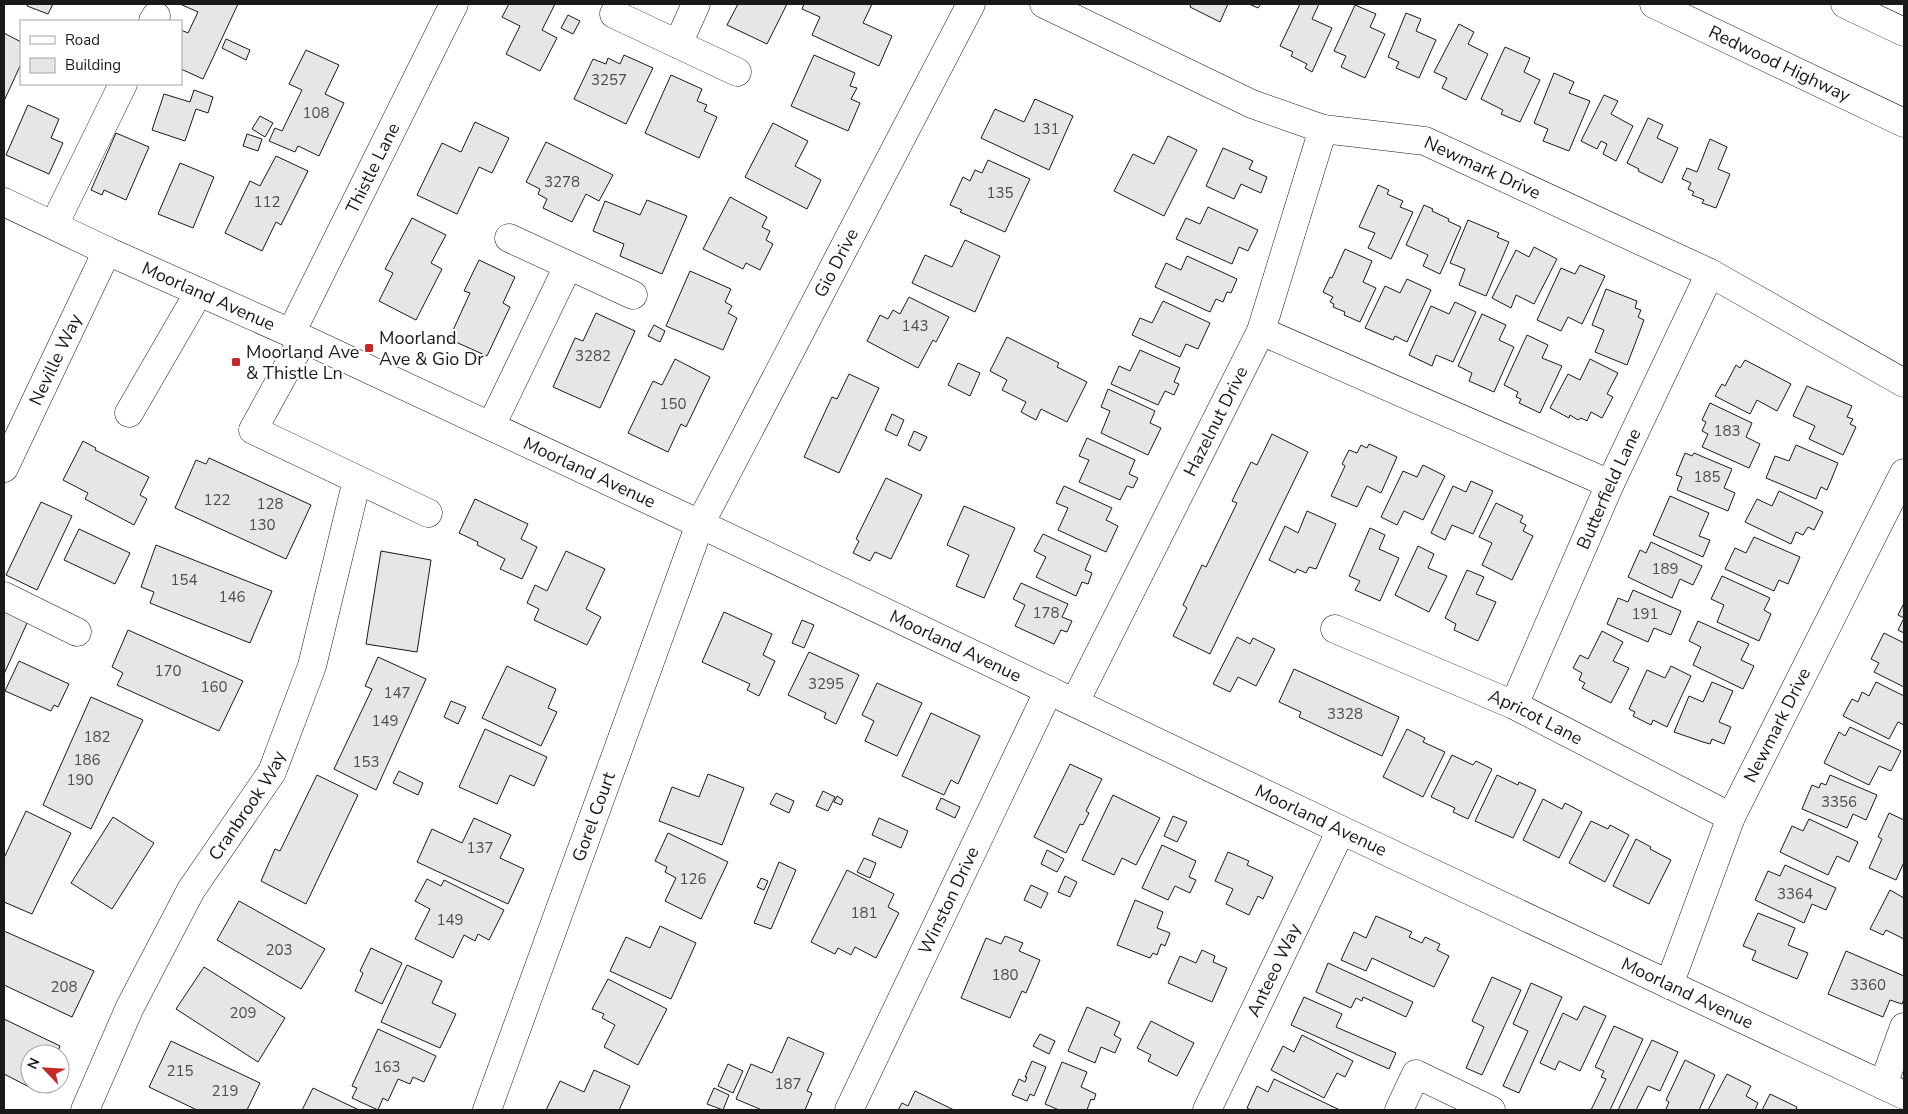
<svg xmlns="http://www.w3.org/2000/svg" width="1908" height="1114" font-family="'Nunito Sans',sans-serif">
	<rect width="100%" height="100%" fill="#fff"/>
	<path fill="#e6e6e6" stroke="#1a1a1a" d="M28,4H53L48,14L27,6Z
		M180,4H238L203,79L181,69V30L188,33L198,12Z
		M509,4H555L542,30L557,38L540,71L506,54L520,26L502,17Z
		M738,4H787L767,44L727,25Z
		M804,4H872L863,23L892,36L879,66L812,35L820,17L802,9Z
		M1191,4H1228L1220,22L1190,7Z
		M1249,4H1261L1258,8Z
		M1300,4H1319L1312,19L1332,28L1312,72L1305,68L1307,64L1291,56L1293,52L1280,46Z
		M1355,5L1376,14L1370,27L1385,34L1365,78L1341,67L1346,56L1334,51Z
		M1406,13L1421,19L1416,31L1436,40L1419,78L1396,68L1399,62L1388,57Z
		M568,15L580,21L573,34L561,28Z
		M1459,24L1474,32L1468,44L1488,54L1466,100L1442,88L1447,78L1434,72Z
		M4,33L21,42V64L4,101Z
		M226,39L250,50L246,60L222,48Z
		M1505,47L1530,58L1524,72L1540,80L1520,122L1501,114L1503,110L1481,99Z
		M306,50L339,65L325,94L344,103L319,156L298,146L295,152L269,141L275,128L282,131L302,90L289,84Z
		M624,55L653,68L626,124L574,99L593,59L606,64L608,58L620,64Z
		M814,55L855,73L850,86L857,88L851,99L860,103L848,131L791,106Z
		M1554,73L1574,82L1569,93L1590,101L1569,151L1543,141L1548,129L1534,123Z
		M671,75L702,89L697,101L707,105L704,111L717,117L699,158L645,133Z
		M194,90L213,97L208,113L196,109L185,141L152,130L164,94L190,102Z
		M1604,95L1618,101L1611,114L1633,126L1616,161L1603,154L1607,144L1601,141L1597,149L1581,141Z
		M1035,99L1073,116L1049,170L981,138L995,109L1024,122Z
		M28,105L59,119L51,138L63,143L49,174L6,155Z
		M260,116L273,123L265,137L252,129Z
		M1648,118L1663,125L1657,138L1678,148L1662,183L1638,171L1639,169L1627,163Z
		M475,122L509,138L492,173L479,167L457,214L417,195L442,143L461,152Z
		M773,123L808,141L795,166L821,180L807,209L745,177Z
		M116,133L149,147L126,200L104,190L102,195L91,190Z
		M247,134L262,139L258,151L243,146Z
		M1168,136L1197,150L1164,216L1114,191L1133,154L1154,164Z
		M1710,139L1727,147L1718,169L1730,174L1716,208L1702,203L1704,200L1692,195L1694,192L1688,189L1691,183L1682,179L1687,168L1697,172Z
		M546,142L613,175L599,201L586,194L572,222L543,208L547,199L538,194L540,189L526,182Z
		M1223,148L1253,161L1249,169L1267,177L1261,193L1241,184L1234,199L1206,186Z
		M276,156L308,171L281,225L276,222L262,251L225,233L250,181L260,186Z
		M988,160L1030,179L1005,232L960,212L962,210L950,205L963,177L970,181L975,170L982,173Z
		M180,163L214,177L193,228L158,214Z
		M1378,185L1389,190L1387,194L1403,201L1400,207L1413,212L1391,259L1368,248L1375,233L1359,227Z
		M730,197L767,217L762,227L770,231L766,240L773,244L760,270L746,263L743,269L703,249Z
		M647,200L687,216L662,274L620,256L624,244L593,231L605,201L640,215Z
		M1424,205L1433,209L1432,211L1449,219L1448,221L1461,227L1440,274L1423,266L1428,255L1406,245Z
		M1208,207L1258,230L1248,251L1239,247L1232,264L1176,239L1186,218L1200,224Z
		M412,218L446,235L431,263L442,269L416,320L379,301L393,273L385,269Z
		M1468,220L1499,233L1497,237L1509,242L1486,296L1459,285L1465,269L1450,263Z
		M965,240L1000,256L975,312L912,283L925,255L952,267Z
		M1534,247L1557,259L1534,304L1516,295L1511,308L1492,298L1516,250L1529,257Z
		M1345,249L1372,261L1363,282L1376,288L1360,322L1344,315L1345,312L1333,307L1334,304L1330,302L1333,297L1323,292L1330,277L1332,278Z
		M1187,256L1237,279L1231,293L1227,292L1223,302L1216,299L1210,312L1155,287L1166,263L1181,270Z
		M479,260L515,277L503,303L510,307L487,356L449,339L470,293L464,291Z
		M1580,265L1605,276L1582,324L1568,317L1561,331L1537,320L1561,268L1575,274Z
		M690,271L731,289L725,302L732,306L728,313L737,318L723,350L666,326Z
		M1407,279L1431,290L1407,342L1395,336L1393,340L1365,328L1385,286L1400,293Z
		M1606,289L1637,301L1635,308L1641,310L1638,317L1644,320L1627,365L1595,352L1604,330L1592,325Z
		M909,297L949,317L936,342L933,340L918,368L867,341L880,315L888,319L893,310L900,314Z
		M1163,301L1210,323L1198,349L1186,344L1180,357L1132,335L1140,318L1152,323Z
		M1455,302L1476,312L1453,362L1436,355L1432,366L1409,355L1431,306L1449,314Z
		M596,313L635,331L600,408L553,387L575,338L583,341Z
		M1482,314L1506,325L1499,340L1514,347L1494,392L1469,381L1472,373L1458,366Z
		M654,325L665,331L660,342L648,336Z
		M1527,335L1548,345L1542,358L1562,366L1540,413L1519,403L1521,399L1516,397L1518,392L1504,385Z
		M1007,337L1059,363L1057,367L1087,382L1067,422L1041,409L1036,420L1021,412L1026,402L1002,390L1007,380L990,371Z
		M1140,350L1180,368L1174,382L1179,384L1174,395L1165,391L1158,405L1111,384L1119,366L1130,371Z
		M675,359L710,377L686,427L681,424L668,452L628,433L653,381L662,385Z
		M1590,359L1618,373L1607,394L1613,397L1602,418L1591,412L1587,421L1581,418L1578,420L1570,415L1569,418L1550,408L1568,374L1580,380Z
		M1745,360L1791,384L1777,411L1757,400L1750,414L1715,396L1722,384L1725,386L1736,365L1740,368Z
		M958,363L980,373L970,396L948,385Z
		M849,374L879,388L839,473L804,457L832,397L837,399Z
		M1807,386L1852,406L1847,417L1853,419L1850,424L1856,427L1843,455L1809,439L1815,426L1793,416Z
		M1108,389L1155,411L1150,423L1161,428L1148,455L1101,433L1110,411L1101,407Z
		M1710,403L1752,423L1746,437L1760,444L1749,468L1702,447L1708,434L1702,431L1706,422L1702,420Z
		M892,414L904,420L897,436L885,430Z
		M914,431L927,437L920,451L908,445Z
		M1272,434L1308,452L1210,654L1173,636L1187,608L1183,605L1202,565L1206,567L1237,503L1232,501L1251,462L1257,465Z
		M1087,438L1135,460L1129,474L1138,478L1133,488L1127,486L1120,500L1079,482L1089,460L1079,456Z
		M83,441L96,448L95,450L149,477L140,495L147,499L134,525L85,499L88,493L63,480Z
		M1369,444L1397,457L1381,493L1367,486L1357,507L1331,496L1345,466L1342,464L1349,450L1357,453L1361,445L1367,448Z
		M1796,445L1838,463L1827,490L1821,487L1816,499L1766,478L1775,456L1789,461Z
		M1685,453L1692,456L1694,453L1732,469L1724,488L1735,493L1728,511L1677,490L1682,477L1676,475Z
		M209,458L311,505L286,559L175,508L196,460L206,464Z
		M1423,465L1445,476L1423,520L1404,511L1397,525L1381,517L1403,471L1417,477Z
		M886,478L922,495L891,559L875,552L870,561L853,553L859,541L856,539Z
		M1471,481L1493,491L1473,534L1452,525L1445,540L1431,533L1453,486L1466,492Z
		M1064,486L1112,508L1106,520L1118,526L1106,552L1058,530L1068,508L1056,503Z
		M1779,491L1823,512L1814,530L1808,527L1803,535L1796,532L1791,544L1745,522L1757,499L1772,506Z
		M1670,496L1709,513L1699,536L1710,540L1703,557L1653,535Z
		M475,499L528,524L521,539L537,547L522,579L500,569L505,559L477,545L478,542L459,533Z
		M41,502L72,516L37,590L6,575Z
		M1496,503L1523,516L1520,522L1526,525L1523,531L1533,536L1512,580L1482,565L1492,543L1479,537Z
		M964,506L1015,528L984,598L956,586L969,555L947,545Z
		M1307,511L1336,524L1316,569L1309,567L1306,573L1297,569L1295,573L1269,560L1285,526L1298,533Z
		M1370,528L1385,535L1379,549L1399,558L1380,601L1355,590L1360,581L1349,576Z
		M79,529L130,553L115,584L64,560Z
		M1043,534L1091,556L1085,570L1092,573L1088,584L1082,582L1076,596L1036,577L1046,557L1034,551Z
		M1754,537L1800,557L1788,584L1779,580L1774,591L1725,569L1735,548L1746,553Z
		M1651,542L1702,566L1693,585L1680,579L1672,598L1628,577L1640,550L1646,553Z
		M156,545L272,591L250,643L150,603L154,592L141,587Z
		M1418,546L1434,554L1428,568L1447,576L1429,612L1395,595Z
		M381,551L431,560L417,652L366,644Z
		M566,551L605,569L586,609L601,617L587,645L534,620L539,609L527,603L535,585L547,591Z
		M1467,570L1484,577L1476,594L1496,602L1478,641L1454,630L1456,624L1445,618Z
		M1722,576L1770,598L1764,610L1771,614L1759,641L1717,622L1724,605L1711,599Z
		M1021,583L1068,604L1062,617L1072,621L1067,632L1061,630L1054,644L1015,626L1025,605L1013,599Z
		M1633,590L1681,611L1671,635L1654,628L1648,642L1607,624L1618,598L1628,602Z
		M1904,603V633L1898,630L1904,618L1898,615Z
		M4,610L28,621L4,674Z
		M724,612L772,634L763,655L775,661L759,696L747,690L750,684L702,662Z
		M802,620L814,625L804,648L792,643Z
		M1698,621L1749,644L1741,660L1754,666L1743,689L1693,665L1701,647L1689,641Z
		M128,630L243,681L219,731L117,685L123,673L112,667Z
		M1602,631L1623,642L1613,661L1629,668L1611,703L1582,688L1585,683L1579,680L1582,673L1573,668L1580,655L1588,659Z
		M1884,633L1904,643V687L1874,672L1879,663L1871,659Z
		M1237,637L1250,644L1253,638L1275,649L1256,686L1238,677L1230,692L1213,684Z
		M809,652L859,675L836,724L824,718L826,713L788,695Z
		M378,657L426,679L376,790L334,769L372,689L365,686Z
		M19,661L69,684L58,707L54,705L51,711L5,691Z
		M507,666L556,689L548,708L557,712L541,746L482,718Z
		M1671,666L1691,676L1667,727L1653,720L1651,725L1633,716L1635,712L1629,709L1647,670L1665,678Z
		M1294,669L1399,717L1382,756L1299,717L1301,712L1279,702Z
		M1712,682L1733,691L1719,722L1731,727L1724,744L1712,739L1710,744L1703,742L1674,732L1689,696L1703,702Z
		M1876,682L1904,696V725L1898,722L1889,739L1843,716L1852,699L1858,702L1862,692L1869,696Z
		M877,683L922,703L897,756L865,741L874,721L862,715Z
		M91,697L143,720L91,829L43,805Z
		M451,701L466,707L458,724L444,717Z
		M931,713L980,736L958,784L951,780L944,795L902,776Z
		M1850,727L1901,751L1891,771L1879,766L1869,785L1824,763L1839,732L1845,736Z
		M485,729L547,757L534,786L510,775L497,804L459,787Z
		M1407,729L1425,738L1423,742L1445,752L1423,797L1383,777Z
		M1452,755L1473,765L1476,761L1492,769L1468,819L1453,812L1455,808L1431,797Z
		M1070,764L1102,779L1086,811L1089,813L1083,825L1080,824L1066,853L1034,837Z
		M399,771L423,783L418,795L393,783Z
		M708,774L744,788L722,845L659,821L672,787L699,797Z
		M317,775L358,795L306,904L261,881L275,849L280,851Z
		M1497,775L1518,785L1519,782L1536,790L1513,838L1475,821Z
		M1830,775L1877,795L1866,820L1853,814L1847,828L1802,809L1812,785L1819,788L1821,783L1826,785Z
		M823,791L835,797L828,811L816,806Z
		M776,793L794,801L789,813L770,804Z
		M1113,795L1160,818L1136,865L1122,858L1114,875L1082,860Z
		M837,796L843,800L841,805L834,802Z
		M941,798L960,807L955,818L936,809Z
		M1543,799L1562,809L1565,803L1582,812L1559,858L1523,840Z
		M26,811L71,833L32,914L4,902V858Z
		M1889,813L1904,820V862L1896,880L1869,868L1882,839L1878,837Z
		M1173,816L1187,822L1177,842L1164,836Z
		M113,817L154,843L112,909L71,883Z
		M474,818L511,835L500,858L524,869L508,904L417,862L432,829L462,843Z
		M879,818L908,831L901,848L872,835Z
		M1809,819L1858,842L1849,862L1837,856L1828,875L1780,852L1792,826L1803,831Z
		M1591,821L1608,829L1610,825L1629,835L1605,882L1569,863Z
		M668,833L728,862L701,919L665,901L676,878L665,872L667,867L655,861Z
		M1636,839L1651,847L1650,849L1671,860L1649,904L1613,886Z
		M1162,845L1196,861L1189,877L1196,880L1190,893L1175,886L1168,900L1142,888Z
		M1047,850L1064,859L1057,872L1041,864Z
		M1228,852L1249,861L1247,865L1273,877L1263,899L1258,896L1249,915L1226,904L1233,889L1215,881Z
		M864,858L876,863L870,878L857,872Z
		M779,862L796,870L771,929L754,923Z
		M1785,865L1836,888L1826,910L1812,904L1804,923L1755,900L1768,871L1780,876Z
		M847,870L894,894L888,907L899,913L876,958L855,947L851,955L838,948L835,954L811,942Z
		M1065,876L1077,882L1070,897L1058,892Z
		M761,878L768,881L764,890L757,887Z
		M427,879L441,886L444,880L504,910L489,940L478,934L475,941L464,935L453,958L415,939L430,909L415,901Z
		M1031,885L1048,893L1041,908L1024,900Z
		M1890,890L1904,898V939L1886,930L1883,935L1870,929Z
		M1135,900L1163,912L1157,928L1170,933L1165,946L1161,944L1157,955L1153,953L1150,958L1117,945Z
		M239,901L325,949L301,989L217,940Z
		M1758,913L1795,928L1788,945L1808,953L1797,979L1752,960L1756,951L1743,946Z
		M1376,916L1412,932L1409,937L1422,943L1425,937L1440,944L1437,950L1449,956L1434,987L1372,958L1366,971L1341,960L1354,932L1366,938Z
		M660,926L696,943L671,999L610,971L626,937L650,948Z
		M4,931L94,971L72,1017L4,985Z
		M1005,936L1023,943L1019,951L1040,960L1026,993L1022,991L1010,1018L961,998L986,938L1001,944Z
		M371,948L402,963L382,1004L355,991L363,973L360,971Z
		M1202,950L1215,956L1213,962L1227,968L1212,1002L1168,983L1180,956L1196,963Z
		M1846,951L1904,976V999L1902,1004L1890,1000L1883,1017L1828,994Z
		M1328,963L1413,1002L1406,1017L1363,997L1362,1001L1356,998L1351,1008L1316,992Z
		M407,965L442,981L432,1003L456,1014L440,1048L381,1022Z
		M204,967L285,1018L258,1062L176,1009Z
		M1492,977L1521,990L1482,1075L1466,1068L1484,1027L1472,1021Z
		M608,979L667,1009L638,1065L604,1047L615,1025L602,1018L604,1014L592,1009Z
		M1531,983L1562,997L1519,1093L1503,1086L1528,1031L1513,1024Z
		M1304,997L1342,1014L1336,1027L1396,1053L1389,1069L1291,1025Z
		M1584,1006L1606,1016L1580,1071L1559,1061L1555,1070L1540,1063L1563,1013L1577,1020Z
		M1087,1007L1120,1022L1114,1035L1121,1039L1115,1053L1101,1047L1095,1063L1068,1051Z
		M4,1019L60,1046L57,1054H30V1084H43L39,1092L4,1074Z
		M1151,1021L1194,1043L1177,1076L1148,1061L1151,1055L1137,1048Z
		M1614,1026L1643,1039L1610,1110H1591L1606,1079L1601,1077L1604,1071L1595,1067Z
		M378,1029L436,1056L424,1082L413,1077L410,1084L398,1079L388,1101L383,1098L378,1110L352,1098L357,1088L352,1086Z
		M1040,1034L1055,1041L1049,1054L1033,1046Z
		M1302,1035L1353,1061L1345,1077L1337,1073L1324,1098L1271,1070L1283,1046L1294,1052Z
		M788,1037L824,1053L807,1091L812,1093L805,1110H762L736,1099L751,1064L772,1073Z
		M1652,1040L1678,1052L1660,1091L1648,1086L1636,1110H1618Z
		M171,1041L260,1083L247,1110H197L149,1087Z
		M1685,1060L1715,1075L1699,1110H1668L1666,1109L1669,1102L1666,1100Z
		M1032,1061L1046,1067L1034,1096L1030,1094L1027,1101L1012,1095L1019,1079L1025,1082L1027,1077H1025Z
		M1062,1062L1087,1072L1081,1087L1096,1094L1094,1100L1091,1099L1087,1110H1059L1045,1104Z
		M728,1064L743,1071L733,1093L718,1086Z
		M594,1070L630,1086L619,1110H546L560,1081L584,1092Z
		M1727,1074L1751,1086L1746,1096L1758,1103L1755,1110H1708Z
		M1274,1079L1340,1110H1251L1247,1108L1257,1086L1268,1092Z
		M313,1088L359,1110H302Z
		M714,1088L729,1095L723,1110L707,1104Z
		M915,1091L954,1110H898L902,1103L908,1106Z
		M1770,1094L1797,1107L1796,1110H1762Z"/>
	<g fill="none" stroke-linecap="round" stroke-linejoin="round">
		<g stroke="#1a1a1a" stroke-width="29">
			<g id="minor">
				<path id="s1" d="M1044,4L1252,104L1323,129L1425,141L1710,273L1904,383"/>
				<path d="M614,14L737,72"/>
				<path d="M153,21L156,16"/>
				<path d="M678,44L696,4"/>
				<path id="s2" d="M4,202L107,251L291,333L700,524L1341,830L1904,1095"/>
				<path d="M54,225L123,84"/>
				<path d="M509,238L633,295"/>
				<path d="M1261,331L1610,484"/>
				<path id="s3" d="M291,333L454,4"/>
				<path d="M303,339L253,430L428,513"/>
				<path d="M129,413L199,292"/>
				<path d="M491,426L568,266"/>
				<path id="s4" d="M4,468L107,251"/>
				<path d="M4,596L77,632"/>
				<path id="s5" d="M1335,629L1514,705L1731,817"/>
				<path id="s6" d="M1075,702L1261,331L1323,129"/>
				<path id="s7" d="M1514,705L1610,484L1710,273"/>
				<path id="s8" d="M1669,985L1731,817L1904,473"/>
				<path d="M1883,1085L1904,1027"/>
				<path id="s9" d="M85,1110L130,1007L191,890L272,772L312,666L357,480"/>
				<path id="s10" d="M487,1110L700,524L971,4"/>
				<path id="s11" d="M849,1110L1049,690"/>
				<path id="s12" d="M1207,1110L1341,830"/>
				<path d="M1399,1110L1416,1074L1491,1110"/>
			</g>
		</g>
		<g stroke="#1a1a1a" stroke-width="29">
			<g id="highway">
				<path id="s13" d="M1654,4L1904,123"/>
				<path d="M1845,4L1904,32"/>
			</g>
		</g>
		<use href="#minor" stroke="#fff" stroke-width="28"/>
		<use href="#highway" stroke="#fff" stroke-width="28"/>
	</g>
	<g fill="#c62828" stroke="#fff" stroke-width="2">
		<rect x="364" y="343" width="10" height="10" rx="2.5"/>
		<rect x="231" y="357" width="10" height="10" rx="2.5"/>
	</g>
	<g text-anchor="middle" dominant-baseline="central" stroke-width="4" stroke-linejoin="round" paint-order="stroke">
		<g font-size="15" fill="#4d4d4d">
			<text x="609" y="80">3257</text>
			<text x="316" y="113">108</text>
			<text x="1046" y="129">131</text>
			<text x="562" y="182">3278</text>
			<text x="1000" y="193">135</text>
			<text x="267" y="202">112</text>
			<text x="915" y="326">143</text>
			<text x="593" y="356">3282</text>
			<text x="673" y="404">150</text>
			<text x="1727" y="431">183</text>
			<text x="1707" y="477">185</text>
			<text x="217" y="500">122</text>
			<text x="270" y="504">128</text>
			<text x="262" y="525">130</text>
			<text x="1665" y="569">189</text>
			<text x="184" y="580">154</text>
			<text x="232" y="597">146</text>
			<text x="1046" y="613">178</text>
			<text x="1645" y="614">191</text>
			<text x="168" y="671">170</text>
			<text x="826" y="684">3295</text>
			<text x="214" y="687">160</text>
			<text x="397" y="693">147</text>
			<text x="1345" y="714">3328</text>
			<text x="385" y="721">149</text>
			<text x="97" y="737">182</text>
			<text x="87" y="760">186</text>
			<text x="366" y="762">153</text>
			<text x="80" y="780">190</text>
			<text x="1839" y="802">3356</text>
			<text x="480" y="848">137</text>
			<text x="693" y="879">126</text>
			<text x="1795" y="894">3364</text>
			<text x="864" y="913">181</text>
			<text x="450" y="920">149</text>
			<text x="279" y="950">203</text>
			<text x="1005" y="975">180</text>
			<text x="1868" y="985">3360</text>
			<text x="64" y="987">208</text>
			<text x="243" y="1013">209</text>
			<text x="387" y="1067">163</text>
			<text x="180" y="1071">215</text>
			<text x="788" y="1084">187</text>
			<text x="225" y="1091">219</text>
		</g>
		<g font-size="18" fill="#1a1a1a" stroke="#fff">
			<text stroke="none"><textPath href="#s13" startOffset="139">Redwood Highway</textPath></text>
			<text stroke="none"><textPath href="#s3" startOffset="184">Thistle Lane</textPath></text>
			<text stroke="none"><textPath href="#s1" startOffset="472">Newmark Drive</textPath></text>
			<text stroke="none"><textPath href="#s10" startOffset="918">Gio Drive</textPath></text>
			<text stroke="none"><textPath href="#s2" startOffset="225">Moorland Avenue</textPath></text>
			<text stroke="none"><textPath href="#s4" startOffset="120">Neville Way</textPath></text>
			<text stroke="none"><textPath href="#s6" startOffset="314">Hazelnut Drive</textPath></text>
			<text stroke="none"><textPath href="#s2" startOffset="645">Moorland Avenue</textPath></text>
			<text stroke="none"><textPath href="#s7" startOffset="236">Butterfield Lane</textPath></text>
			<text stroke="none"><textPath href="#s2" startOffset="1050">Moorland Avenue</textPath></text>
			<text stroke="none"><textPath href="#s5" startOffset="219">Apricot Lane</textPath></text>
			<text stroke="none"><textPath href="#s8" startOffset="282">Newmark Drive</textPath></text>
			<text stroke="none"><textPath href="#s9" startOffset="346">Cranbrook Way</textPath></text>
			<text stroke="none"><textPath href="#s10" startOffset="312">Gorel Court</textPath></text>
			<text stroke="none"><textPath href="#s2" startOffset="1455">Moorland Avenue</textPath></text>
			<text stroke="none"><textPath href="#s11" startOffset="232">Winston Drive</textPath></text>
			<text stroke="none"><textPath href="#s12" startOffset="155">Anteeo Way</textPath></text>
			<text stroke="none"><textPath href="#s2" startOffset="1860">Moorland Avenue</textPath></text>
		</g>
		<g font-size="18" fill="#1a1a1a" stroke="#fff" text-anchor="start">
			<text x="379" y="338">Moorland<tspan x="379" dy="21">Ave &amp; Gio Dr</tspan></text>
			<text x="246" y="352">Moorland Ave<tspan x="246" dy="21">&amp; Thistle Ln</tspan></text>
		</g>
	</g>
	<rect width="1908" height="1114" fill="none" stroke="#1a1a1a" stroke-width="10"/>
	<rect x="20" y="20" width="162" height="65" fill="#ffffff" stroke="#a3a3a3"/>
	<rect x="30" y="36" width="25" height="8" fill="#ffffff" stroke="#a3a3a3"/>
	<text x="65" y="45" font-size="15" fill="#1a1a1a">Road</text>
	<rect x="30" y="58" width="25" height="15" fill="#e6e6e6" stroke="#a3a3a3"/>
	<text x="65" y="70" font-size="15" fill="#1a1a1a">Building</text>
	<g transform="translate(45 1069) rotate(295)"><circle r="24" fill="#ffffff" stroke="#a3a3a3"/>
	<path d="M0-4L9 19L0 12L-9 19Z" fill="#c62828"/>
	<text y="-8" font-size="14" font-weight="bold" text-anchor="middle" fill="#1a1a1a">N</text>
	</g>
</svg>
